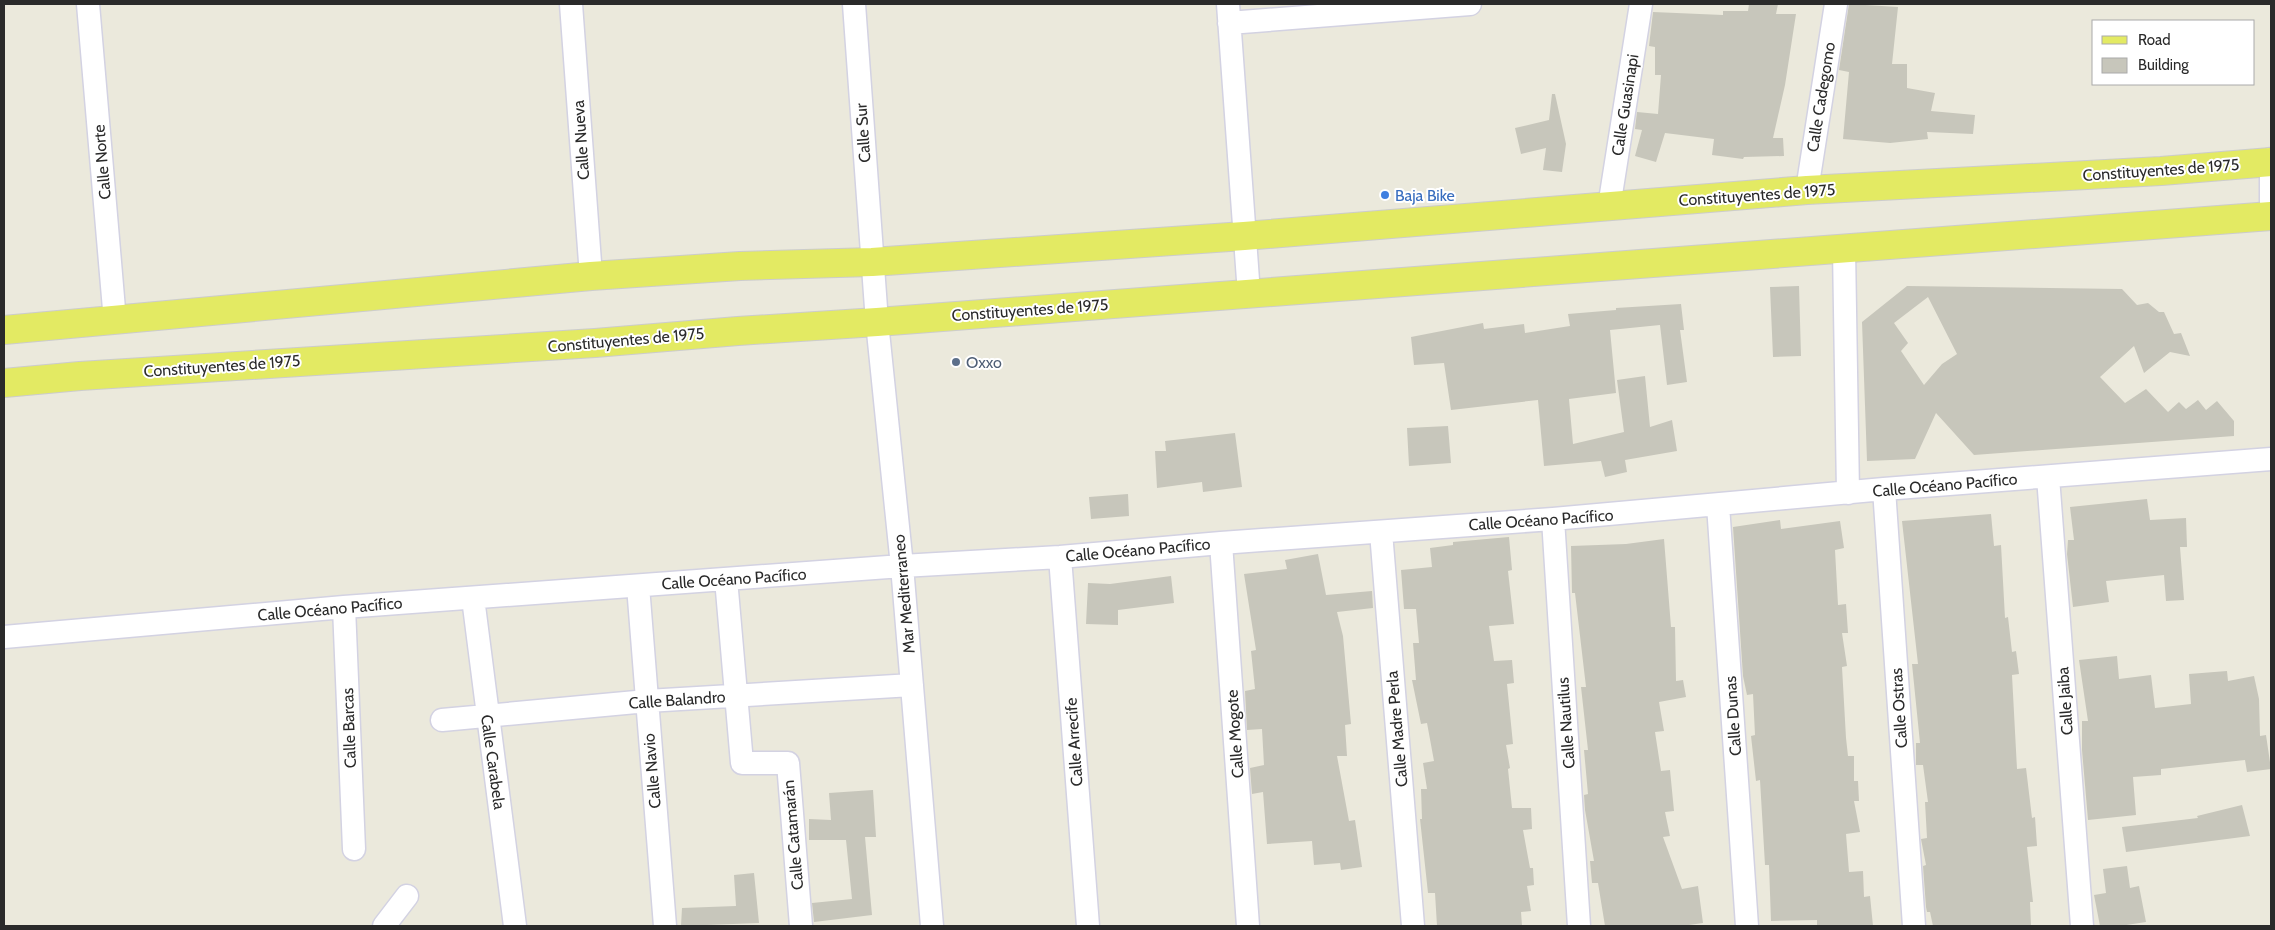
<svg xmlns="http://www.w3.org/2000/svg" width="2275" height="930" font-family="Cabin,sans-serif">
	<rect width="100%" height="100%" fill="#ebe9dc"/>
	<path fill="#c7c6bb" fill-rule="evenodd" d="M1749,4H1778L1776,14H1796L1785,85L1773,138H1783L1784,156L1744,157L1743,159L1712,155L1714,139L1665,133L1656,162L1635,156L1642,130L1635,129L1637,112L1658,114L1661,75H1655V47L1649,46L1653,12L1723,15V11H1748Z
		M1849,4L1898,7L1892,64H1907V88L1935,93L1931,111L1975,115L1973,134L1927,132L1928,139L1890,143L1843,139L1849,72L1839,70Z
		M1552,94H1555L1566,144L1562,172L1543,170L1546,148L1521,154L1515,128L1549,120Z
		M1799,286L1801,356L1773,357L1770,287Z
		M1907,286L2122,289L2137,305L2148,303L2159,312H2164L2174,334L2181,333L2190,356L2170,352L2144,373L2134,346L2100,377L2125,403L2146,389L2168,412L2179,402L2186,409L2198,400L2206,410L2217,401L2234,421V436L1974,455L1936,413L1915,459L1867,461L1862,322ZM1928,297L1957,354L1942,364L1924,385L1901,351L1908,343L1894,323Z
		M1681,304L1684,330H1680L1687,382L1667,385L1660,325L1610,330L1616,393L1569,399L1573,444L1624,432L1617,380L1645,376L1650,427L1672,420L1677,451L1625,460L1627,472L1605,477L1601,461L1544,466L1538,400L1451,410L1444,363L1414,365L1411,337L1483,323L1484,329L1524,324L1525,333L1570,326L1568,314L1616,310V308Z
		M1448,426L1451,463L1409,466L1407,428Z
		M1235,433L1242,487L1203,492L1202,482L1157,488L1155,451H1166L1165,441Z
		M1128,494L1129,516L1091,519L1089,497Z
		M2147,499L2150,520L2186,518L2187,547H2180L2184,600L2166,601L2164,575L2106,581L2109,602L2073,607L2067,554L2068,540H2074L2070,507Z
		M1991,514L1994,546L2001,545L2005,618L2008,617L2012,652L2016,651L2019,674L2012,675L2017,769L2026,768L2032,818L2035,817L2037,846L2027,847L2033,902H2030L2031,926H1933L1930,912H1927L1926,907L1923,866L1926,865L1921,839L1927,838L1925,802H1928L1923,765H1916V743H1920L1912,664H1918L1902,521Z
		M1780,520L1781,529L1840,521L1844,548L1835,550L1838,605L1846,604L1848,633H1842L1847,666L1842,667L1846,738L1848,756H1854V781H1858L1859,801H1854L1860,832L1846,834L1849,872L1863,871L1864,897L1870,896L1873,926H1817V920L1771,921L1769,865H1765L1760,780L1756,781L1751,736L1755,735L1753,694L1747,695L1743,676L1733,527Z
		M1509,537L1512,570L1508,571L1514,624L1489,626L1494,661L1512,660L1514,683L1507,684L1513,744L1506,745L1510,768L1508,769L1512,808H1531L1532,829L1523,830L1530,868H1533L1534,885L1527,886L1531,911L1521,912L1522,926H1437L1435,893H1428L1420,819H1422L1421,789H1427L1423,763L1434,761L1427,723L1421,724L1412,680H1416L1413,643H1419L1416,609H1404L1401,570L1432,567L1430,548L1453,545V542Z
		M1664,539L1671,627H1675L1676,681L1683,680L1686,697L1659,702L1664,731L1655,732L1661,771L1670,770L1674,811L1665,812L1670,836L1663,837L1682,889L1698,886L1703,923L1682,926H1605L1598,883H1592L1590,861H1594L1585,810L1584,795L1588,794L1584,750H1588L1581,687H1586L1575,593H1572L1571,546L1626,544Z
		M1318,554L1326,595L1372,591L1373,608L1337,612L1343,636L1351,724L1345,725L1347,756H1337L1349,821L1355,820L1362,867L1341,870L1340,863L1314,865L1312,841L1267,844L1263,792L1252,794L1250,768L1264,765L1262,729L1247,730L1245,691L1255,689L1251,651L1256,650L1244,574L1287,569L1285,560Z
		M1171,576L1174,603L1118,610V625L1086,624L1088,583L1110,584Z
		M2117,656L2119,679L2151,675L2155,708L2191,704L2189,674L2227,671L2228,681L2254,676L2259,699L2260,736L2266,735L2271,769L2247,772L2245,760L2161,769V775L2133,777L2136,815L2088,820L2082,750V721H2088L2079,660Z
		M873,790L876,837H865L872,915L814,922L812,903L852,899L846,840H809V819L831,820L829,793Z
		M2242,805L2250,836L2126,852L2122,827L2198,818L2197,816Z
		M2127,866L2130,888L2139,886L2146,922L2120,926H2100L2094,895L2106,893L2103,869Z
		M754,873L759,923L681,926L682,908L736,906L734,875Z"/>
	<g fill="none" stroke-linecap="round" stroke-linejoin="round">
		<g stroke="#d3d2e2" stroke-width="25">
			<path id="street" d="M88,4L115,321
				M571,4L591,276
				M854,4L877,322L902,566L932,926
				M1228,4L1249,294
				M1229,23L1470,4
				M2271,159V202
				M1807,190L1836,4
				M1609,207L1641,4
				M1844,249L1848,493
				M2048,477L2082,926
				M1884,489L1914,926
				M1718,505L1747,926
				M1553,519L1579,926
				M1381,532L1413,926
				M1221,543L1248,926
				M1060,557L1088,926
				M726,579L742,763H788L801,926
				M638,586L665,926
				M473,598L515,926
				M344,607L354,849
				M4,637L344,607L902,566L1060,557L1221,543L1553,519L1884,489L2271,459
				M442,720L647,701L912,685
				M384,926L407,896"/>
		</g>
		<g stroke="#ccc" stroke-width="30">
			<path id="primary" d="M4,330L591,276L740,266L872,262L1244,236L1807,190L2161,171L2271,162
				M4,383L80,376L595,343L738,331L877,322L2271,216"/>
		</g>
		<use href="#street" stroke="#fff" stroke-width="22"/>
		<use href="#primary" stroke="#e3ea63" stroke-width="28"/>
	</g>
	<circle fill="#3f7fe0" stroke="#fff" stroke-width="2" cx="1385" cy="195" r="5"/>
	<circle fill="#5c6f8a" stroke="#fff" stroke-width="2" cx="956" cy="362" r="5"/>
	<g text-anchor="middle" dominant-baseline="central" stroke-width="4" stroke-linejoin="round" paint-order="stroke">
		<g font-size="16" fill="#2a2a2a" stroke="#fff">
			<text transform="translate(1821 97) rotate(-81)">Calle Cadegomo</text>
			<text transform="translate(1625 105) rotate(-81)">Calle Guasinapi</text>
			<text transform="translate(863 133) rotate(-94)">Calle Sur</text>
			<text transform="translate(581 140) rotate(-94)">Calle Nueva</text>
			<text transform="translate(102 162) rotate(-95)">Calle Norte</text>
			<text transform="translate(2161 170) rotate(-4)">Constituyentes de 1975</text>
			<text transform="translate(1757 195) rotate(-4)">Constituyentes de 1975</text>
			<text transform="translate(1030 310) rotate(-4)">Constituyentes de 1975</text>
			<text transform="translate(626 340) rotate(-5)">Constituyentes de 1975</text>
			<text transform="translate(222 366) rotate(-4)">Constituyentes de 1975</text>
			<text transform="translate(1945 485) rotate(-5)">Calle Océano Pacífico</text>
			<text transform="translate(1541 520) rotate(-4)">Calle Océano Pacífico</text>
			<text transform="translate(1138 550) rotate(-5)">Calle Océano Pacífico</text>
			<text transform="translate(734 579) rotate(-4)">Calle Océano Pacífico</text>
			<text transform="translate(904 594) rotate(-95)">Mar Mediterraneo</text>
			<text transform="translate(330 609) rotate(-5)">Calle Océano Pacífico</text>
			<text transform="translate(677 700) rotate(-4)">Calle Balandro</text>
			<text transform="translate(2065 701) rotate(-94)">Calle Jaiba</text>
			<text transform="translate(1899 708) rotate(-94)">Calle Ostras</text>
			<text transform="translate(1733 716) rotate(-94)">Calle Dunas</text>
			<text transform="translate(1566 723) rotate(-94)">Calle Nautilus</text>
			<text transform="translate(349 728) rotate(-92)">Calle Barcas</text>
			<text transform="translate(1397 729) rotate(-95)">Calle Madre Perla</text>
			<text transform="translate(1235 734) rotate(-94)">Calle Mogote</text>
			<text transform="translate(1074 742) rotate(-94)">Calle Arrecife</text>
			<text transform="translate(493 762) rotate(82)">Calle Carabela</text>
			<text transform="translate(652 771) rotate(-95)">Calle Navio</text>
			<text transform="translate(793 835) rotate(-95)">Calle Catamarán</text>
		</g>
		<g font-size="16" fill="#366cbe" stroke="#fff" text-anchor="start">
			<text x="1395" y="195">Baja Bike</text>
		</g>
		<g font-size="16" fill="#4e5e75" stroke="#fff" text-anchor="start">
			<text x="966" y="362">Oxxo</text>
		</g>
	</g>
	<rect width="2275" height="930" fill="none" stroke="#2a2a2a" stroke-width="10"/>
	<rect x="2092" y="20" width="162" height="65" fill="#ffffff" stroke="#aaaaaa"/>
	<rect x="2102" y="36" width="25" height="8" fill="#e3ea63" stroke="#aaaaaa"/>
	<text x="2138" y="45" font-size="15" fill="#2a2a2a">Road</text>
	<rect x="2102" y="58" width="25" height="15" fill="#c7c6bb" stroke="#aaaaaa"/>
	<text x="2138" y="70" font-size="15" fill="#2a2a2a">Building</text>
</svg>
